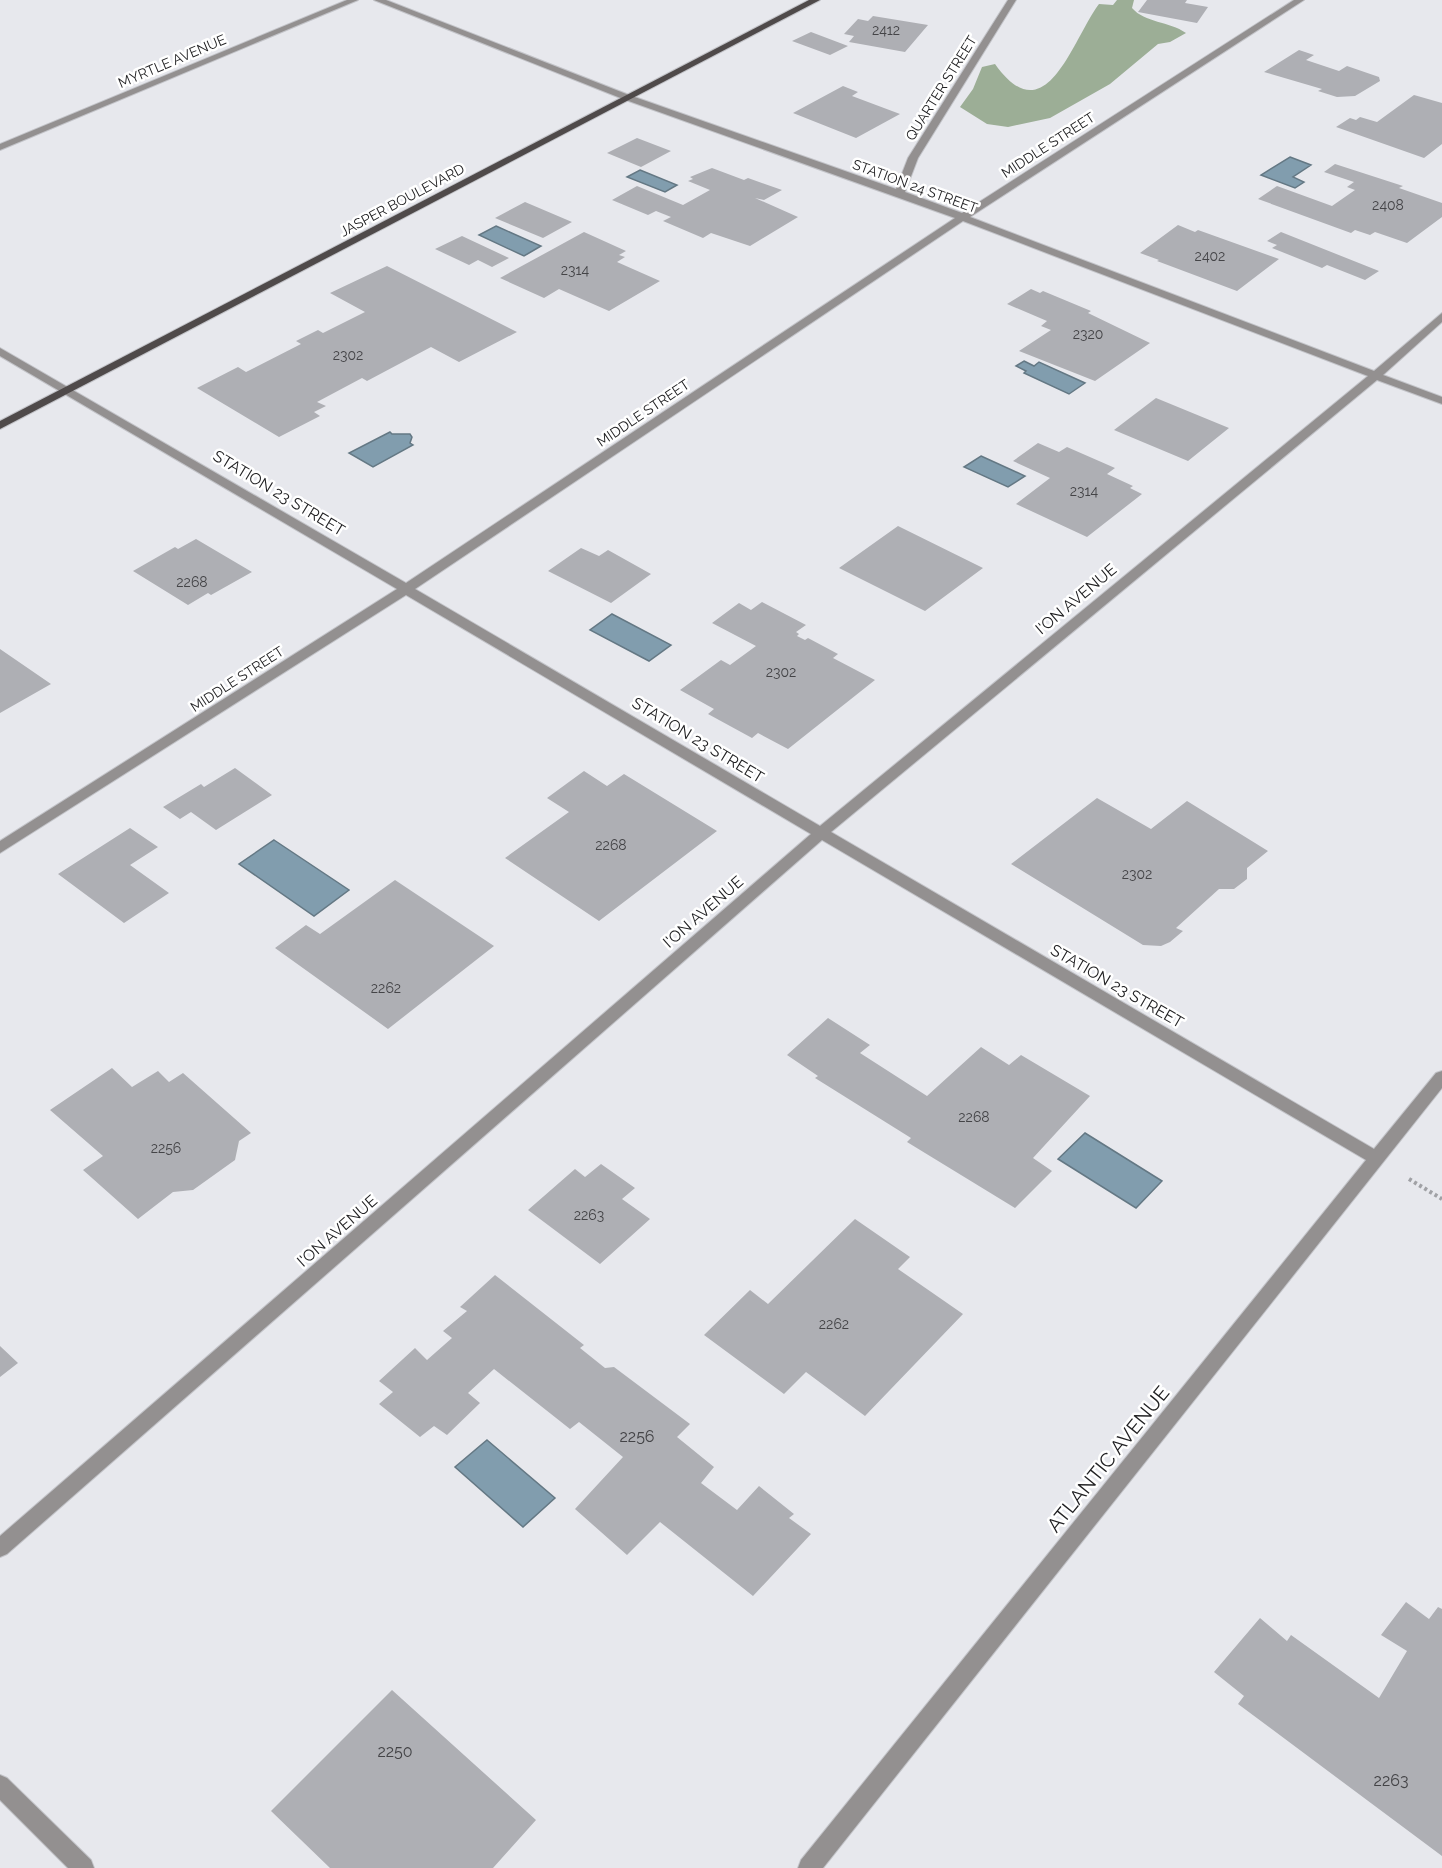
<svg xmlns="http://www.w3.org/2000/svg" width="1442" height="1868" font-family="Raleway,sans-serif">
	<rect width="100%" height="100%" fill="#e7e8ed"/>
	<path fill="#9cae96" d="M1117,0H1134L1132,8C1145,23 1169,21 1186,33L1170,42L1158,44L1110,84L1050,118L1008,127L987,124L960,107L973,89L982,67L995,64C1046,136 1072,40 1099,4L1113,5Z"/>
	<path fill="#819dae" stroke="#647884" stroke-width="1.5" d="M1290,157L1311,165L1293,177L1304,182L1295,188L1261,175Z
		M640,170L677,185L665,192L627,177Z
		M496,226L541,246L524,256L479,235Z
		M1024,361L1034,366L1039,362L1085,383L1069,394L1024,373L1026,371L1016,366Z
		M390,432L392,434H410L412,437L410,443L413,445L373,467L349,453Z
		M981,456L1025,476L1008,487L964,467Z
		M612,614L671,645L649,661L590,630Z
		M274,840L349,890L314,916L239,864Z
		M1085,1133L1162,1181L1136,1208L1058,1159Z
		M487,1440L555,1498L523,1527L455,1467Z"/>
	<path fill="#aeafb4" d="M1147,0H1187L1185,3L1208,7L1197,23L1138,12Z
		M873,16L928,25L905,52L849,42L854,36L844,34L858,19L868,21Z
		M811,32L848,46L830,55L792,41Z
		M1299,50L1314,55L1306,60L1339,71L1347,66L1379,77L1380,81L1355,96L1337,97L1318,91L1322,89L1264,72Z
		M843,86L858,92L852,96L900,114L856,138L793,113Z
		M1414,95L1442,103V144L1424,158L1336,127L1350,118L1356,120L1360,117L1377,122Z
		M637,138L671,151L641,167L607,153Z
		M1335,164L1403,186L1399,188L1442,203V217L1407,243L1375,232L1370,235L1355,230L1351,233L1258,199L1277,186L1332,206L1355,190L1347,187L1354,182L1324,172Z
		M712,168L744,180L748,178L782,190L764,200L755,198L798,217L750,246L711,233L703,238L663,221L671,217L656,211L648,215L612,200L637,186L683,205L710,190L688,181L693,179L690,177Z
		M525,202L572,222L543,238L495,218Z
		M1178,225L1195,232L1198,230L1279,259L1237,291L1157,261L1159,260L1140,253Z
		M584,232L626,251L619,255L625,257L617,262L660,281L609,311L559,289L544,298L500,278Z
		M1281,232L1379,271L1365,280L1327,265L1322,268L1272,248L1277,245L1267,241Z
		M462,236L509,258L492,267L478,260L469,265L435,249Z
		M387,266L517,332L459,362L431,347L367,381L362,378L317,402L326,406L314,412L320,416L279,437L197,388L238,367L246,372L301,344L296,341L318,330L323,333L365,312L330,293Z
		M1031,289L1040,293L1043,291L1091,311L1088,313L1150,343L1095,381L1019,351L1051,330L1041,326L1047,321L1007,304Z
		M1156,398L1229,428L1188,461L1114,430Z
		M1038,443L1059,452L1067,447L1115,468L1107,474L1133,486L1130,488L1142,494L1087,537L1016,504L1050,478L1013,461Z
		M898,526L983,568L925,611L839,568Z
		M196,539L252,572L211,595L208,593L188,605L133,571L175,547L178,549Z
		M581,548L599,556L608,550L651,574L611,603L548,571Z
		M762,602L806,625L796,632L799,634L797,636L805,640L808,638L838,654L833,658L875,680L788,749L758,733L752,738L708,714L714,709L680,690L721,660L730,665L756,646L712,623L739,603L751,610Z
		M0,649L51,684L0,713Z
		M235,768L272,795L216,830L191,812L180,819L163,807L201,784L204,787Z
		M584,771L607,786L624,774L717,831L599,921L505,858L569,812L547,798Z
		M1097,798L1151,829L1187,801L1268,851L1247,868V879L1234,889H1219L1176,928L1183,931L1170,942L1161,946L1143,945L1011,864Z
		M130,828L158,847L130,865L169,893L124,923L58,874Z
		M395,880L494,946L388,1029L275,948L306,925L320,934Z
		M828,1018L870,1045L860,1053L927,1096L981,1047L1009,1065L1021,1055L1090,1096L1033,1158L1052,1171L1015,1208L907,1142L911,1138L815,1078L818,1076L787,1055Z
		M112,1068L132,1087L158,1071L169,1082L183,1073L251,1133L239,1141L235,1160L193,1190L173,1192L138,1219L83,1170L103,1156L50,1110Z
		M601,1164L635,1188L622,1199L650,1219L600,1264L528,1210L575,1169L585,1177Z
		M855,1219L910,1257L898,1269L963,1314L865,1416L806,1372L784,1394L704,1335L750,1290L768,1304Z
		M495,1275L584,1345L580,1348L605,1368L614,1367L690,1424L677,1437L714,1467L701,1483L737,1510L759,1486L794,1514L789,1518L811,1534L753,1596L660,1522L627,1555L575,1509L623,1457L579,1422L570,1429L494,1369L468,1393L480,1403L447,1435L434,1426L420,1437L379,1404L393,1392L379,1381L415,1348L427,1360L452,1338L443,1331L467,1311L460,1307Z
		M0,1346L18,1363L0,1377Z
		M1406,1602L1429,1619L1438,1607L1442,1609V1856L1238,1704L1244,1696L1214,1672L1260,1618L1287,1641L1291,1635L1379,1698L1407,1651L1381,1635Z
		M392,1690L536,1820L493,1868H330L271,1811Z"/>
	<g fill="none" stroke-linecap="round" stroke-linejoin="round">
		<g stroke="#c3c4c9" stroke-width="2">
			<path id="minor" d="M347,0H358L0,150V144Z
				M374,0H386L629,95L896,189L908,158L1008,0H1016L918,158L905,192L962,213L1294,0H1304L970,217L1374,371L1442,313V322L1383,375L1442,397V404L1377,380L831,832L1374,1149L1436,1073L1442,1071V1088L823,1868H798L801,1860L1366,1160L822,840L7,1554L0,1557V1536L811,834L406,595L0,853V841L397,589L0,356V348L406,583L955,218L623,99ZM963,221L1368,376L820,826L415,589Z
				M0,1775L7,1778L91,1860L94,1868H68L0,1800Z"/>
		</g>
		<g stroke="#c3c4c9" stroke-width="2">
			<path id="major" d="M809,0H820L0,429V421Z"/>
		</g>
		<path stroke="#a0a1a5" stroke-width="4" stroke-dasharray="3 3" stroke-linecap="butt" d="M1409,1179L1442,1199"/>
		<use href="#minor" fill="#939090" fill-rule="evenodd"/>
		<use href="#major" fill="#4f4a4a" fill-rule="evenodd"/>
	</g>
	<g text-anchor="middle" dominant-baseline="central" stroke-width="5" stroke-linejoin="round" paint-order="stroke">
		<g font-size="14" fill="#444447">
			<text x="886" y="30">2412</text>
			<text x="1388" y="205">2408</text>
			<text x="1210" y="256">2402</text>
			<text x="575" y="270">2314</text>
			<text x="1088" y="334">2320</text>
			<text x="348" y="355">2302</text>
			<text x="1084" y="491">2314</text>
			<text x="192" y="582">2268</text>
			<text x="781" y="672">2302</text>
			<text x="611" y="845">2268</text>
			<text x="1137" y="874">2302</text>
			<text x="386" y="988">2262</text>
			<text x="974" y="1117">2268</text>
			<text x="166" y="1148">2256</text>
			<text x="589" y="1215">2263</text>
			<text x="834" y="1324">2262</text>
		</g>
		<g font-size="14" fill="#212123" stroke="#fff">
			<text transform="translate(172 61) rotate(-23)">MYRTLE AVENUE</text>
			<text transform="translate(941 88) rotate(-58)">QUARTER STREET</text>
			<text transform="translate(1048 145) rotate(-33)">MIDDLE STREET</text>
			<text transform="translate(915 186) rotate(20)">STATION 24 STREET</text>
			<text transform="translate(402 200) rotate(-28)">JASPER BOULEVARD</text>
			<text transform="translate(643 413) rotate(-34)">MIDDLE STREET</text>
			<text transform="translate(237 679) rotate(-33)">MIDDLE STREET</text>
		</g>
		<g font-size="16" fill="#212123" stroke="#fff">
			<text transform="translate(279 493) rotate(31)">STATION 23 STREET</text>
			<text transform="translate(1076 599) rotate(-40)">I'ON AVENUE</text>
			<text transform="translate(698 740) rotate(31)">STATION 23 STREET</text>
			<text transform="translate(703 912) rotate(-41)">I'ON AVENUE</text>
			<text transform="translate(1117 986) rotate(30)">STATION 23 STREET</text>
			<text transform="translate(337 1231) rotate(-41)">I'ON AVENUE</text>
		</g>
		<g font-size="16" fill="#444447">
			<text x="637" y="1436">2256</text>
			<text x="395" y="1751">2250</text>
			<text x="1391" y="1780">2263</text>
		</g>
		<g font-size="20" fill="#212123" stroke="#fff">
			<text transform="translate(1108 1459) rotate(-51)">ATLANTIC AVENUE</text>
		</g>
	</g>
</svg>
